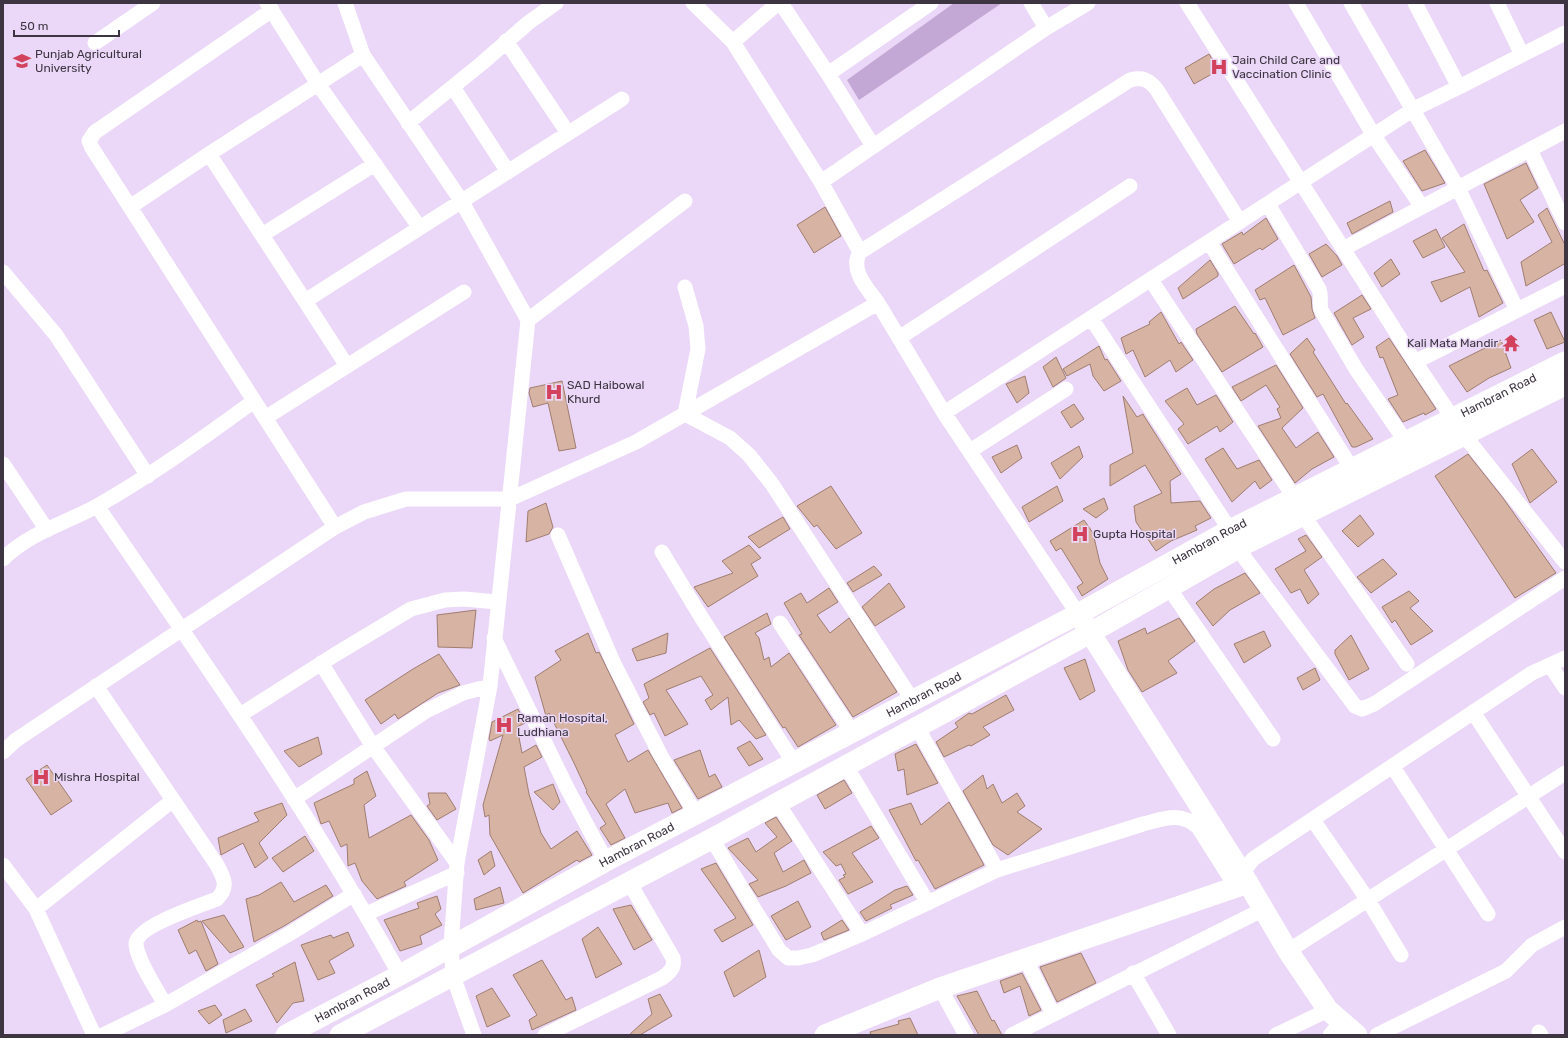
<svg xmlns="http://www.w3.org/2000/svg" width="1568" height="1038" font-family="Rubik,sans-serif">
	<rect width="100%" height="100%" fill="#ebd7f7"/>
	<path fill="#c3a7d4" d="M954,3H1002L859,100L847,80Z"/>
	<path fill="#d7b3a4" stroke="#9f7d6f" d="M1209,54L1219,70L1194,84L1185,68Z
		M1425,150L1445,183L1422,191L1403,161Z
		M1526,163L1538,188L1520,200L1534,222L1507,239L1484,184Z
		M1390,201L1393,212L1352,234L1347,223Z
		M825,207L841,236L814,253L797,225Z
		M1547,208L1565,245V267L1564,264L1526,286L1521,262L1552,242L1538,215Z
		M1266,218L1278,239L1262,250L1260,248L1234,264L1222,244L1242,232L1243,235Z
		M1464,224L1484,271L1487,270L1503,303L1479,317L1470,287L1441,302L1431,282L1465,272L1442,238Z
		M1436,229L1445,247L1423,258L1413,241Z
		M1326,244L1337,256L1342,265L1322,277L1309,254Z
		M1391,259L1400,274L1382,287L1374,273Z
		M1210,260L1218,273V276L1183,299L1178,288Z
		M1294,265L1311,297L1312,309L1315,318L1283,335L1265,298L1260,300L1255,290Z
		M1362,295L1371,309L1353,318L1364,337L1352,345L1334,313Z
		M1235,306L1254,334L1255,333L1263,347L1222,372L1197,334L1196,329Z
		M1161,312L1179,344L1181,342L1193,360L1176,372L1170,360L1145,377L1133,350L1126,354L1121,338L1150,324L1149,322Z
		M1551,312L1565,342L1547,349L1534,320Z
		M1307,338L1315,350L1313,352L1346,404L1347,403L1373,439L1356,447H1352L1323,394L1317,397L1290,354Z
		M1389,338L1436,409L1425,415L1424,413L1403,422L1388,399L1398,395L1383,357L1380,358L1376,347Z
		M1501,340L1511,368L1489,378L1467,392L1449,366Z
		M1099,346L1105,360L1107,359L1121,381L1104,391L1093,376L1090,364L1067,376L1063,369Z
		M1056,357L1066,378L1053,387L1043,367Z
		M1276,365L1303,408L1282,428L1296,448L1318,432L1334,457L1312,469L1295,483L1258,426L1281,418L1277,409L1280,407L1266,385L1241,401L1232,387Z
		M1025,376L1029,393L1017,403L1006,384Z
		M562,381L576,448L559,451L548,403L533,407L529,393L530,388Z
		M1187,388L1197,405L1216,395L1233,422L1220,432L1217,426L1188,444L1178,429L1184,424L1165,401Z
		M1123,396L1137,417L1143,414L1144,416L1181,474L1170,481L1171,503L1200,501L1211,518L1195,526L1197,530L1171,541L1156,551L1136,522L1134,506L1162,493L1145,465L1110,486V465L1133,453Z
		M1074,404L1084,419L1071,428L1061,412Z
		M1017,445L1022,458L1001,473L992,457Z
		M1079,446L1083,457L1060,479L1051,463Z
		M1223,448L1237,469L1259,460L1272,480L1260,489L1255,481L1232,502L1205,459Z
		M1532,449L1557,482L1530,503L1512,464Z
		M1468,454L1503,498L1556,573L1515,598L1435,476Z
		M831,486L862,533L836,549L817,525L814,527L797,506Z
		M1057,486L1063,501L1029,522L1022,507Z
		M1104,498L1108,509L1096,518L1083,509Z
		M546,503L553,527L549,534L526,542L528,511Z
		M1360,515L1374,534L1358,547L1342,531Z
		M783,517L790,529L759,548L748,537Z
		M1084,520L1093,533L1100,563L1108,579L1082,596L1077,587L1083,583L1061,548L1056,551L1050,541Z
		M1306,535L1322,557L1304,570L1319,594L1308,604L1300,589L1291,593L1275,569L1306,551L1298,539Z
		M749,545L761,558L751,564L758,576L708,607L694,587L733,573L722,561Z
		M1383,559L1397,574L1371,593L1357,577Z
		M874,566L882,575L853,592L847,583Z
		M1245,573L1260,593L1230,610L1213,626L1196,603L1214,589Z
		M889,583L905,607L875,626L862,607Z
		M829,588L838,602L817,615L830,633L849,618L897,692L853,717L799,635L802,634L784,603L801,593L807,603Z
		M1409,591L1419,601L1410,608L1433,631L1411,645L1395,620L1392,623L1382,607Z
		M476,610L472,648L438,647L437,615Z
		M767,613L771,624L755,633L759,638L764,660L769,657L771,667L789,653L836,725L798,747L785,727L783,728L724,637Z
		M1179,618L1195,641L1168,661L1177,673L1142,692L1128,670L1118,641L1145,628L1147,634Z
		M1264,631L1271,646L1244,663L1234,644Z
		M588,633L596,653L599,652L634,724L615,735L628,762L648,750L682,808L672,813L668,803L635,813L625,789L606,804L625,838L611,845L600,828L606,824L586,792L587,791L574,763L549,713L546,716L535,677L561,660L555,651Z
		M668,633L666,653L637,661L632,649Z
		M1351,635L1369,669L1349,680L1335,654V650Z
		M710,648L766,735L756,739L739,720L731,725L728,697L711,710L705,700L713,695L701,676L666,690L688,724L665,736L654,713L650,715L643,702L649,698L644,684Z
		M439,654L460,685L438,693L398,719L395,714L381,724L365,700L413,669Z
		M1085,659L1095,691L1080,700L1064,668Z
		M1315,668L1320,680L1303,690L1297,678Z
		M1006,695L1014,710L983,727L990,735L971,746L969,745L944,757L936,742L958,727L955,723L969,713L972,714Z
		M518,709L525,723L517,727L522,753L536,745L542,757L524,767L529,794L541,833L551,849L577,831L592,855L579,862L577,860L523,893L490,835L489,815L485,817L483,805L503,735L490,741L489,739L492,722Z
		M318,737L322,754L299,767L284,751Z
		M750,741L763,759L749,766L737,748Z
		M916,744L938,783L907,795L904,769L898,771L895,754Z
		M700,750L709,777L715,774L722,787L698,799L674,760Z
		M47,765L72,801L51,815L26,779Z
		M367,771L376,796L364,805L369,838L411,815L429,840L438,860L404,882L406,886L377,899L362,881L355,863L348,866L347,844L341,847L329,821L321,824L314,803L354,784V779Z
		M983,775L987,789L993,784L1002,803L1017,793L1025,806L1017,812L1042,829L1008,855L993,845L963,791Z
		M844,780L852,793L825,809L817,795Z
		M553,784L560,802L553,810L534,792Z
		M428,793H446L456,809L437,820L427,806L430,804Z
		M949,802L984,865L935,889L918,860L916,861L889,810L911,803L921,825Z
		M282,803L287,815L259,843L268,858L255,868L243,843L221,855L218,838L259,821L254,813Z
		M776,817L792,841L774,853L783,872L804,860L811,873L786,886L758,897L749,884L758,880L728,848L748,838L756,852L777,837L765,823Z
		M871,826L879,838L852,853L873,882L848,894L839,880L845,877L843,875L846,874L841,864L836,866L823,852Z
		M305,836L314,851L283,872L272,858Z
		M491,851L495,866L484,875L478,860Z
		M716,863L753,925L722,942L714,930L736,918L701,869Z
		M281,882L294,902L326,885L333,896L284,926L254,942L246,899L259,895Z
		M907,886L913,895L890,905L892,908L866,921L860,912L895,890Z
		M500,887L504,903L476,910L474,899Z
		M437,896L441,909L435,914L442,925L420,936L422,944L400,951L384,920L419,908L417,903Z
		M798,901L811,927L786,940L771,916Z
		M631,905L652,940L634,950L613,909Z
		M224,915L244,947L230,953L202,921Z
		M197,920L198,922L201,921L218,964L206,971L196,950L189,954L178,930Z
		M842,920L849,930L824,940L821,933Z
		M598,927L622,964L596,978L582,939Z
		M348,932L354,946L329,961L335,973L318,980L301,945L331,935L333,938Z
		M759,950L766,977L734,997L724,972Z
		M1081,953L1096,983L1057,1002L1040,967Z
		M542,960L566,1000L572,997L576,1010L532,1030L529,1020L537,1015L513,975Z
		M295,962L304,1001L293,1003L277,1023L256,985L274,976L272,974Z
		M1022,973L1041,1010L1029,1016L1020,986L1004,993L1000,981Z
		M492,988L510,1016L487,1027L476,996Z
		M977,991L992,1021L994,1020L1002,1035H979L957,996Z
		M660,994L672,1016L640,1035H629L652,1014L648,999Z
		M215,1005L222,1015L209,1024L198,1011Z
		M245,1009L252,1021L226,1033L223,1020Z
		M910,1018L918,1035H871L870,1032L899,1024L898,1021Z"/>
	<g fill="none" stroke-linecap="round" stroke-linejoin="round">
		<path stroke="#fff" stroke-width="15" d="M267,3L318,84L420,228
			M345,3L363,55L462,202L528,320L490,686L457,863L451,945L453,976L474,1035
			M693,3L733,42
			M778,3L733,42L821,182L860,252C849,270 868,289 878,303
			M781,3L828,74L873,146
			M1187,3L1415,362L1464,435L1565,562
			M1296,3L1374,136L1422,207
			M1351,3L1458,188L1517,310
			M1415,3L1459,87L1565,33
			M1497,3L1522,55
			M1046,28L1088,3
			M506,41L568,133
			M95,43L153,3
			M828,74L931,3
			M453,87L508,172
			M408,123L481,64L528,23L556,3
			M1530,150L1565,223
			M209,154L305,301L622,99
			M821,182L1046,28L1031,3
			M1268,204L1319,289C1322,297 1319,303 1321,310L1356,369L1406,442
			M130,207L92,148L89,141L95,132L101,128L272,10
			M262,235L375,164
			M1209,242L1352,469
			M1343,249L1565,131
			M860,252L1130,80C1142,77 1149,79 1157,90L1240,222
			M3,272L56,335L148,476
			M1151,280L1294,497
			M685,287L696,326L698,349L685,414L730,438L749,455L772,484L913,701
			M305,301L347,366
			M1091,318L1230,530
			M528,320L685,201
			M899,338L1130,186
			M1415,362L1565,286
			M944,413L1414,109L1459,87
			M265,418L464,292
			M970,451L1066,389
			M3,464L47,530
			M97,506C202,659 310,812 400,975
			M1303,515L1407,664
			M335,527L130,207L209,154L363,55
			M558,535L614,664L661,756L696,814
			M1238,549L1355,706L1362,709L1374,704L1565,578
			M662,552L698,612L794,763
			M3,559C29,533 66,523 97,506C152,475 203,438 254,401
			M1169,588L1273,739
			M780,623L852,732
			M494,638L567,788L606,861
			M321,663L372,745L457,863
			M1550,665L1565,688
			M96,686L217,865C224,878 229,887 217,899C202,905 136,926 136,944C137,961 157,989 165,1005L103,1035
			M1473,712L1565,852
			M240,715L336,654L411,609L445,600L464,599L497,602
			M917,727L997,870
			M3,752L16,740L335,527L364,512L406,499H510L636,442L878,303L944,413L1078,614
			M846,766L928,903
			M1393,767L1488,914
			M294,799L426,711L463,693L490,686
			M777,802L862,934
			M1313,820L1368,900L1401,955
			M712,839L779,950L788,958H798L812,955L862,934L997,870L1143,824C1163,819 1180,811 1198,827L1236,887
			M3,865L36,909L94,1035
			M1242,873L1253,859L1532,673L1565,658
			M36,909L173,800
			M366,914L457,873
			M1288,951L1565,773
			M1025,958L1053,1014
			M1133,973L1169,1035
			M940,988L966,1035
			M165,1005L289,934L354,894
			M1539,1032L1541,1035
			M545,1035L662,978C670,972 675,968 673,958L629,882
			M1012,1035L1262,910
			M1276,1035L1328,1010
			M1330,1035L1341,1022
			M1377,1035L1506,971L1532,945L1565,927"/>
		<g stroke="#fff" stroke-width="21">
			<path d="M1082,620L1242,873L1288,951L1328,1010L1357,1035"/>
			<path id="s1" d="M286,1035L400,975L606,861L1078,614L1230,530L1565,362"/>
			<path d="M340,1035L717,836L1090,633L1249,542L1565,385"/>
			<path d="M825,1035L940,988L1248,883"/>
		</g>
	</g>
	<defs>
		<g id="university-bare" transform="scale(1.38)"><path d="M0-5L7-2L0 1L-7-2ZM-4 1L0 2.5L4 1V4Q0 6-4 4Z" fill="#d2425d" stroke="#ebd7f7" stroke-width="2.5" paint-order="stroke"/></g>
		<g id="hospital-bare" transform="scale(1.38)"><path d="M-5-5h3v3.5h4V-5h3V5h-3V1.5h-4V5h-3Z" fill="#d2425d" stroke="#ebd7f7" stroke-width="2.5" paint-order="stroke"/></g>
		<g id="temple-bare" transform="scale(1.38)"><path d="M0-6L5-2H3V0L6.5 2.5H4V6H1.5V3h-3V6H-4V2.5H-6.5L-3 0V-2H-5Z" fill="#d2425d" stroke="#ebd7f7" stroke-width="2.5" paint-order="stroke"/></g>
	</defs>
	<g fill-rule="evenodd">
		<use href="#university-bare" x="22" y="61"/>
		<use href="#hospital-bare" x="1219" y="67"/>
		<use href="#temple-bare" x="1511" y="343"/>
		<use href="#hospital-bare" x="554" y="392"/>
		<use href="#hospital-bare" x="1080" y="534"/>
		<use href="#hospital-bare" x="504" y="725"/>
		<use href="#hospital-bare" x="41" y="777"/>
	</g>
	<g text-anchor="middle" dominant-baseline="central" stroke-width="3" stroke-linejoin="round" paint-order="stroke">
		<g font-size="12" fill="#3d3541" stroke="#ebd7f7" text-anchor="start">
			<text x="35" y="54">Punjab Agricultural<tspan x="35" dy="14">University</tspan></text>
			<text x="1232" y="60">Jain Child Care and<tspan x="1232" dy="14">Vaccination Clinic</tspan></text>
			<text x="1498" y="343" text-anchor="end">Kali Mata Mandir</text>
			<text x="567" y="385">SAD Haibowal<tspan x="567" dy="14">Khurd</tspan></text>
			<text x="1093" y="534">Gupta Hospital</text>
			<text x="517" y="718">Raman Hospital,<tspan x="517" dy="14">Ludhiana</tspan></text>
			<text x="54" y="777">Mishra Hospital</text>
		</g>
		<g font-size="12" fill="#3d3541" stroke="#ebd7f7">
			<text stroke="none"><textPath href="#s1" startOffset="1371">Hambran Road</textPath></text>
			<text stroke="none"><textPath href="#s1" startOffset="1047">Hambran Road</textPath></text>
			<text stroke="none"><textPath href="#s1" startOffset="723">Hambran Road</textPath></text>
			<text stroke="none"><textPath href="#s1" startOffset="399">Hambran Road</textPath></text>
			<text stroke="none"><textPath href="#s1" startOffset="75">Hambran Road</textPath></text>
		</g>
	</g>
	<rect width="1568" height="1038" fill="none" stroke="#3d3541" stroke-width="8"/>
	<path d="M14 30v6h105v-6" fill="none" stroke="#3d3541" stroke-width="2"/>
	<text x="20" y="30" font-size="12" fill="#3d3541" stroke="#ebd7f7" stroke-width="3" paint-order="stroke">50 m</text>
</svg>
